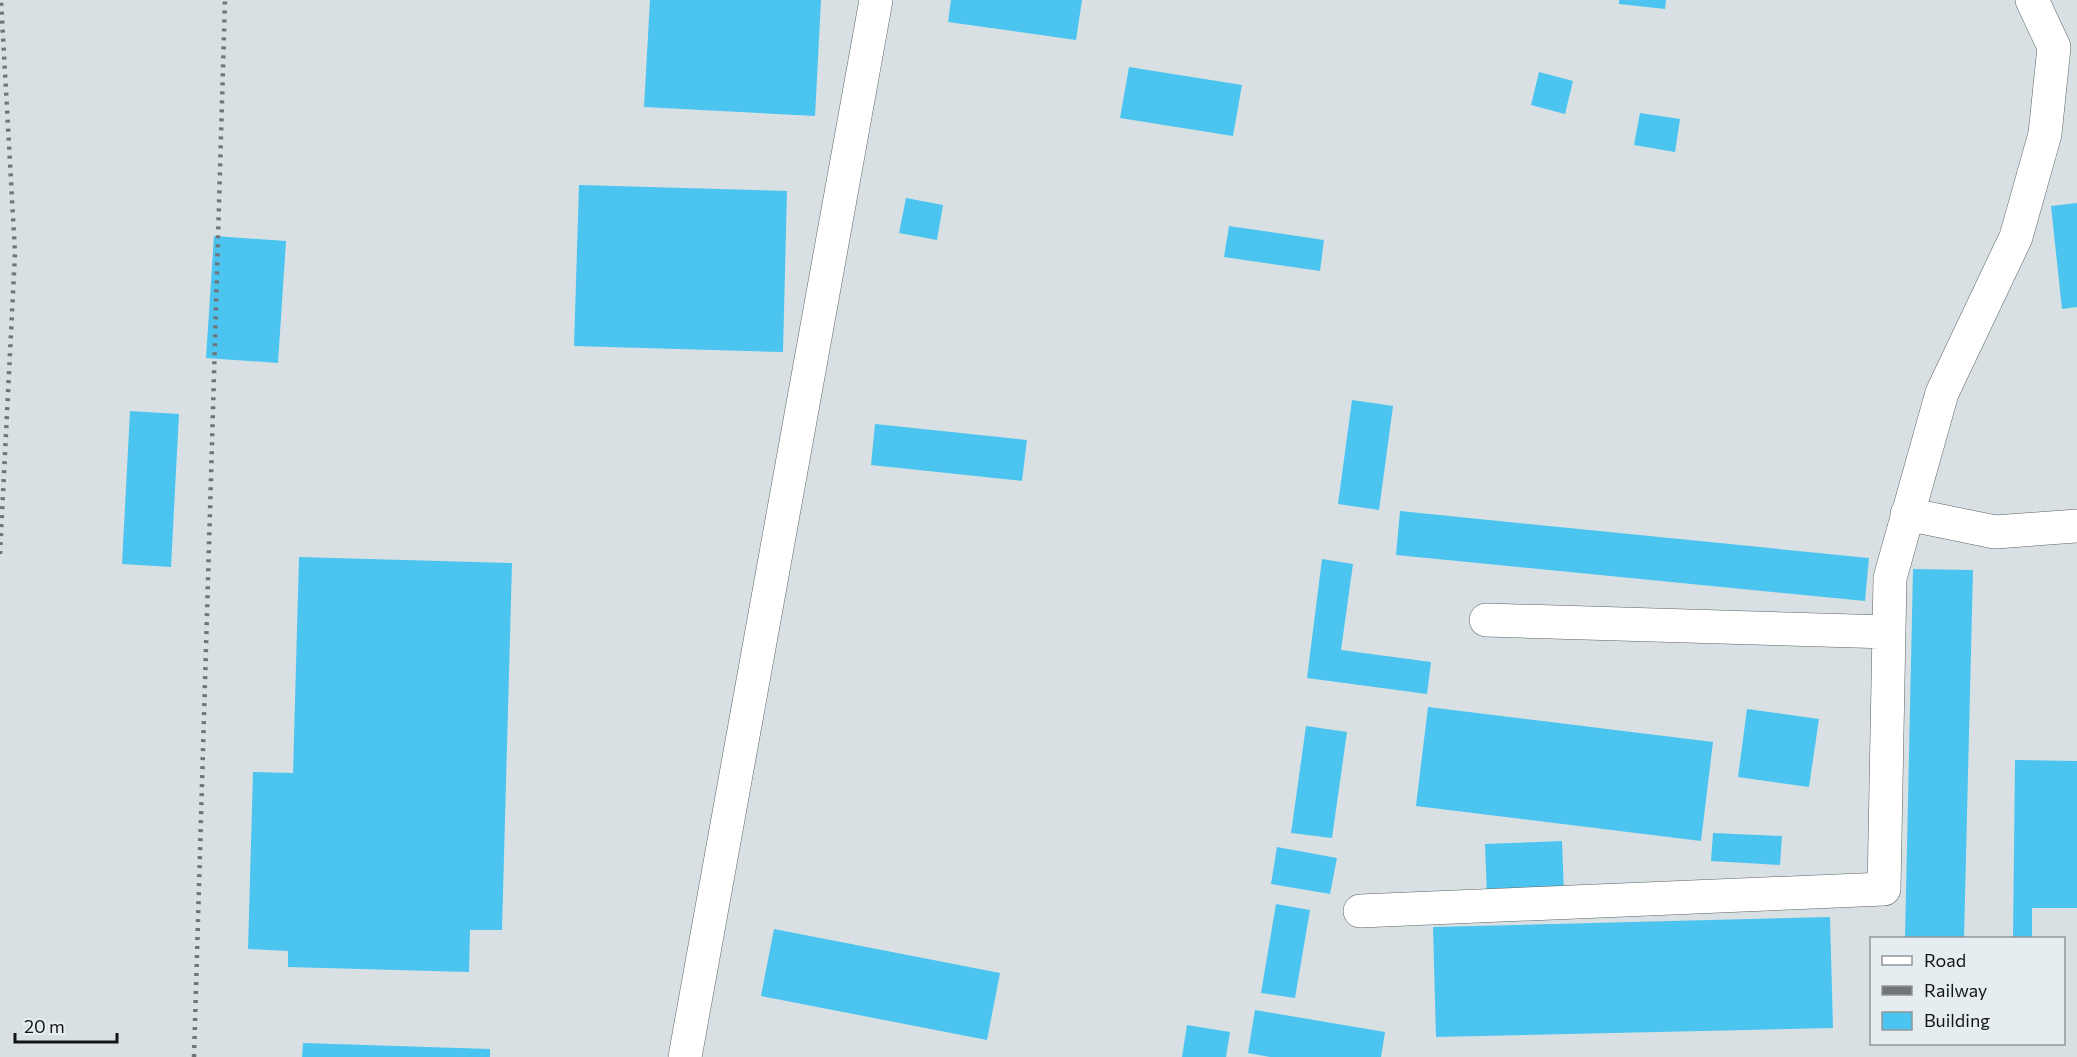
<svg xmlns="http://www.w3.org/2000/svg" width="2077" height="1057" font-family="Commissioner,sans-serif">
	<rect width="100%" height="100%" fill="#d8e0e3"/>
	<path fill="#4cc4f0" d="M650,0H821L815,116L644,107Z
		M951,0H1082L1076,40L948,22Z
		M1619,0H1666L1665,9L1619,4Z
		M1129,67L1242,85L1233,136L1120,118Z
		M1539,72L1573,81L1565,114L1531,105Z
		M1640,113L1680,119L1675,152L1634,145Z
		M579,185L787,191L783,352L574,346Z
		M906,198L943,205L937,240L899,233Z
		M2077,203V307L2062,309L2051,206Z
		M1229,226L1324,240L1320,271L1224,257Z
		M214,236L286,241L278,363L206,358Z
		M1352,400L1393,406L1379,510L1338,504Z
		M130,411L179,414L171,567L122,564Z
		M875,424L1027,440L1022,481L871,465Z
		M1400,511L1869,558L1865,601L1396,555Z
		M299,557L512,563L502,930H470L469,972L288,967V951L248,949L253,772L293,773Z
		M1322,559L1353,564L1341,650L1431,662L1427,694L1307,678Z
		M1913,569L1973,570L1964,938H1905Z
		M1428,707L1713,742L1701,841L1416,806Z
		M1747,709L1819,719L1809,787L1738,777Z
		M1306,726L1347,732L1332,838L1291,833Z
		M2015,760L2077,761V908H2032V938H2013Z
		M1713,833L1782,836L1780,865L1711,861Z
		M1562,841L1564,894L1487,896L1485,844Z
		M1277,847L1337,858L1330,894L1271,884Z
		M1276,904L1310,910L1295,998L1261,993Z
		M1830,917L1833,1028L1436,1037L1433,927Z
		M774,929L1000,973L987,1040L761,996Z
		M1255,1010L1385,1032L1381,1057H1270L1248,1053Z
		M1187,1025L1230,1032L1226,1057H1182Z
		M303,1043L490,1049V1057H302Z"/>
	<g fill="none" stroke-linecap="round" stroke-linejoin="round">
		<g stroke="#5c6366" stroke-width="34">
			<path id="minor" d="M1907,514L1995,532L2077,526
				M1486,620L1889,632
				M1360,911L1884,889L1890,578L1942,393L2016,237L2045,134L2054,47L2032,0
				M685,1057L876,0"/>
		</g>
		<use href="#minor" stroke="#fff" stroke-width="33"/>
		<path stroke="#707477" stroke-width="4.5" stroke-dasharray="3 6" stroke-linecap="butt" d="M0,554L15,253L1,0
			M194,1057L225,0"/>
	</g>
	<rect x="1870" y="937" width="195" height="108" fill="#e5edf0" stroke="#919799" stroke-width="1.5"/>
	<rect x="1882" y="956" width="30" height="9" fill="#ffffff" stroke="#919799" stroke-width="1.5"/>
	<text x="1924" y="967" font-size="18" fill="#131517">Road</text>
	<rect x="1882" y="986" width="30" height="9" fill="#707477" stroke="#919799" stroke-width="1.5"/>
	<text x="1924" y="997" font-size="18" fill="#131517">Railway</text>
	<rect x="1882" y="1012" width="30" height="18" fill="#4cc4f0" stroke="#919799" stroke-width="1.5"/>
	<text x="1924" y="1027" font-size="18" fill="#131517">Building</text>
	<path d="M15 1033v9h102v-9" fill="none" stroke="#131517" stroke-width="3"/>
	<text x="24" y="1033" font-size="18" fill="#131517" stroke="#e5edf0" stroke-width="4.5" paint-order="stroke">20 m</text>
</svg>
